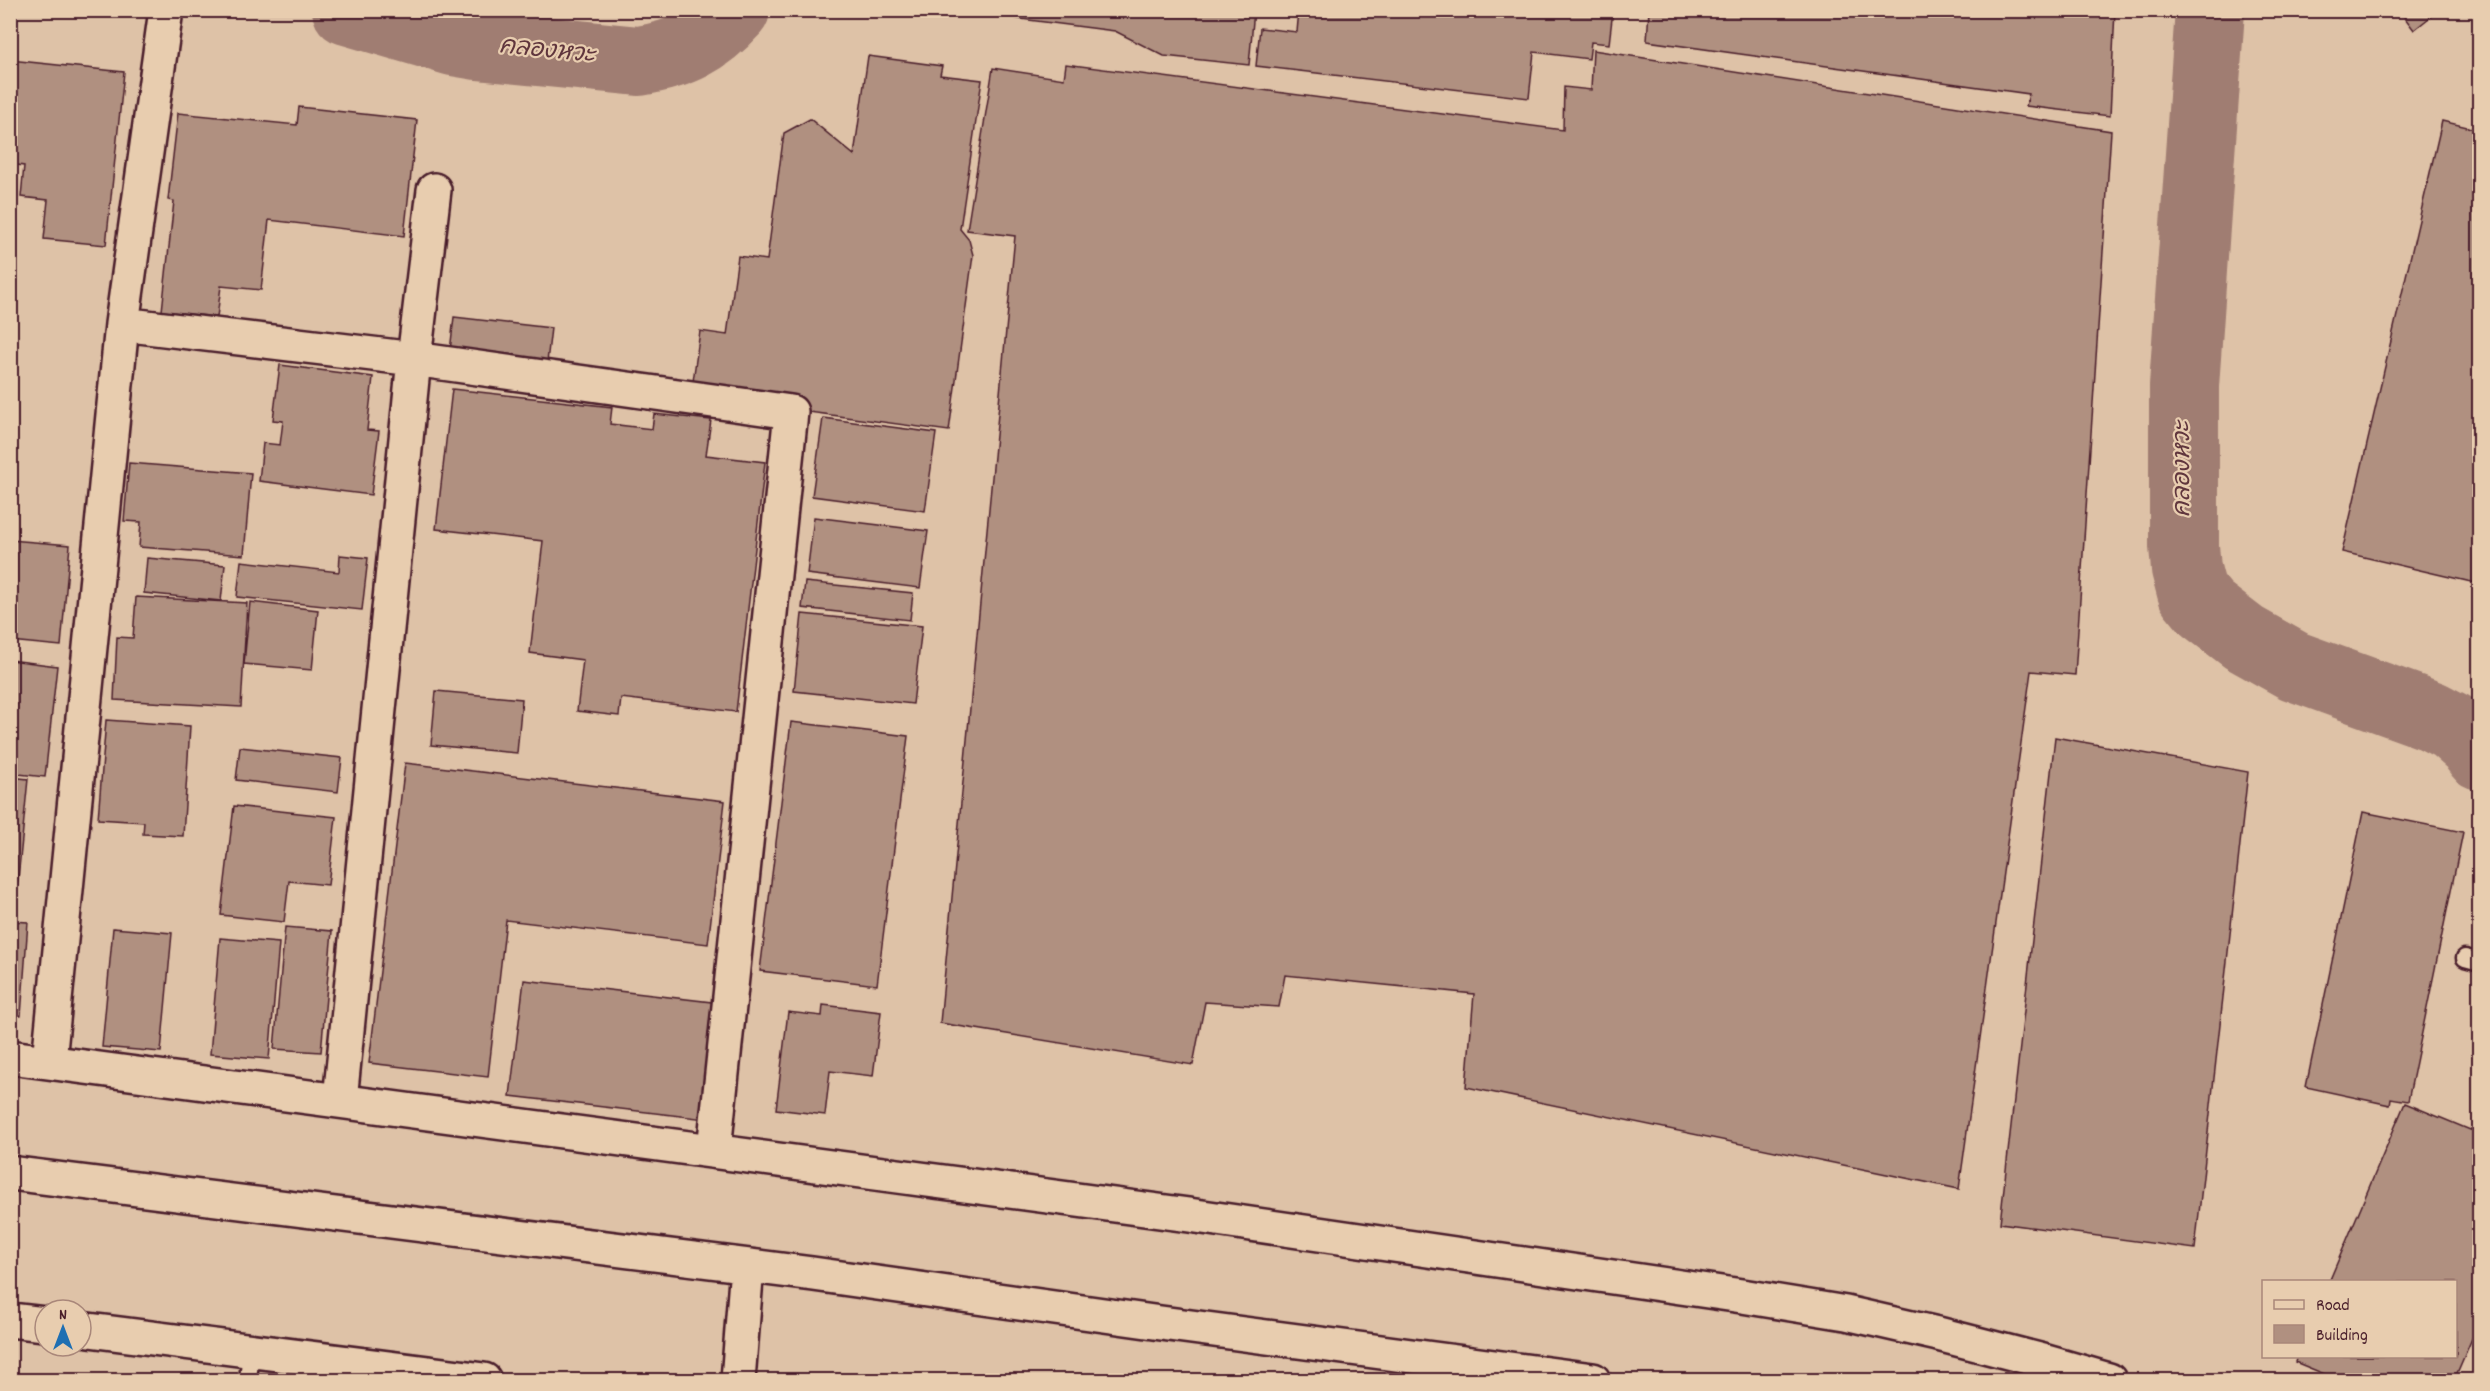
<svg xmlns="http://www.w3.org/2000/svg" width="2490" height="1391" font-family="Dekko,'Playpen Sans Thai',sans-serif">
	<rect width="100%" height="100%" fill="#dec2a7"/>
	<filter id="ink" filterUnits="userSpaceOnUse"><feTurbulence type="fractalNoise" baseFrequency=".0167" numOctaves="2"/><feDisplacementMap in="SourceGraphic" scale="12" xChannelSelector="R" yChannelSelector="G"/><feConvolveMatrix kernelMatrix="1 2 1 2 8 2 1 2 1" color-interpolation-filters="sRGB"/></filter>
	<g filter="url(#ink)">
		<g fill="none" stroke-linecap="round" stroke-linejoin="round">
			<path stroke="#a07d72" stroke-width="70" d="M347,10L453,41L477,45L639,61C682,54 706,42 735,10
				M2210,10L2184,386V546L2186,569L2192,592L2206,609L2244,638L2294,666L2432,716L2453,727L2471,743L2480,755"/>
		</g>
		<path fill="#b09080" stroke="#4a1f2b" stroke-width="1.5" d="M974,10H1254L1249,65L1164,56L1115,31L974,13Z
			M1299,10H1613L1609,44L1591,42L1589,59L1534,52L1529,98L1256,66L1260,28L1297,32Z
			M1649,10H2115L2110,116L2026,106L2029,94L1647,41Z
			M2399,10H2439L2414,30Z
			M1593,50L2111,131L2075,675L2031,671L1959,1189L1466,1087L1474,994L1285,975L1279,1007L1205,1002L1193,1065L940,1023L1015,236L967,230L993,68L1064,79L1066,64L1563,130L1564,87L1591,90Z
			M868,56L942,66L940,75L982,80L960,229L969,240L973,255L949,431L691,396L700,331L727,335L738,256L767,260L784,133L810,119L854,155Z
			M10,60L124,72L106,245L44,239L48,200L21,197L24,166L10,164Z
			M299,107L417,120L404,236L269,220L261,290L221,286L217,317L162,311L174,201L168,200L178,113L297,125Z
			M2442,121L2480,130V584L2342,552Z
			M454,317L551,328L547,362L450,351Z
			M280,365L373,377L367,430L379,431L371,495L259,481L263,443L280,445L283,421L273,420Z
			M452,389L612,407L610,424L652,429L654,414L711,420L706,455L765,462L736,712L621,698L619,716L577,711L583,660L530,653L543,541L436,529Z
			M823,418L936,433L925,511L812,496Z
			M129,463L251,473L244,555L139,547L141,522L124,521Z
			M814,517L928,531L920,588L807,574Z
			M10,540L70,545L61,646L10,641Z
			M340,555L368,558L362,610L237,597L241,561L339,572Z
			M147,558L225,565L221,601L144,593Z
			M805,582L913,593L910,620L802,608Z
			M136,597L247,603L241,707L114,700L117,637L133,638Z
			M250,602L318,610L312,670L244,664Z
			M802,614L922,626L913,704L794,691Z
			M10,660L57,666L45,777L10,773Z
			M436,691L522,699L517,753L431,745Z
			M106,720L190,726L183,836L143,834L144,822L98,819Z
			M791,722L908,736L877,985L760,971Z
			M2055,737L2248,772L2195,1249L2000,1223Z
			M240,747L342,758L338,792L236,780Z
			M405,763L725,801L708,944L506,920L488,1077L369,1063Z
			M10,777L28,779L16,899L10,898Z
			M234,806L336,817L328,885L289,881L284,922L221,915Z
			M2363,812L2463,832L2408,1101L2391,1098L2390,1105L2306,1087Z
			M10,921L28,922L21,1016L10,1015Z
			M285,927L332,931L321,1052L274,1049Z
			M113,928L172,933L161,1052L102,1047Z
			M220,938L279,943L269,1059L210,1054Z
			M524,980L720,1003L706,1119L510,1096Z
			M823,1005L881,1012L873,1076L830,1071L825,1115L776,1109L788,1012L822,1016Z
			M2405,1103L2480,1134V1320L2454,1380H2339L2295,1362L2297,1356H2456V1282H2329Z"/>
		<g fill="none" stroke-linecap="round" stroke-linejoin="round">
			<g stroke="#4a1f2b" stroke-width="21">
				<path id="lane" d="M2465,958L2480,962
					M248,1380L251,1351"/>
			</g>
			<g stroke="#4a1f2b" stroke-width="38">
				<path id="street" d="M122,324L414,359L791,412L714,1150
					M49,1061L122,324L166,10
					M340,1100L414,359L434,190"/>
			</g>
			<g stroke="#4a1f2b" stroke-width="38">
				<path id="highway" d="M10,1057L1189,1215L1742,1296L1846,1313L1938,1334L2043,1361L2109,1380
					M10,1173L813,1274L1161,1323L1593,1380
					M10,1320L45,1324
					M81,1329L484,1380
					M738,1380L747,1266"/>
			</g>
			<use href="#lane" stroke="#e8cdaf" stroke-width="16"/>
			<use href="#street" stroke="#e8cdaf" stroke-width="33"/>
			<use href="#highway" stroke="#e8cdaf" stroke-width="33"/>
		</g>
	</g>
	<g text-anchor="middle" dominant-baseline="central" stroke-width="4.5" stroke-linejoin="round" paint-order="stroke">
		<g font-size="24" font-style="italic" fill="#60363d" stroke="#e8cdaf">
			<text transform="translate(547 52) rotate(6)">คลองหวะ</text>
			<text transform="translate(2184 469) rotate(-90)">คลองหวะ</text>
		</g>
	</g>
	<rect width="2490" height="1391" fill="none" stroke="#e8cdaf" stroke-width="36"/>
	<rect x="18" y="18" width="2454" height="1355" fill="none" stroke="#4a1f2b" stroke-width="2" filter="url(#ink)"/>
	<rect x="2262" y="1280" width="195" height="78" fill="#e8cdaf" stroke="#a9877a" stroke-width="1.5"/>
	<rect x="2274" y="1300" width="30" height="9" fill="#e8cdaf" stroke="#a9877a" stroke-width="1.5"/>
	<text x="2316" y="1310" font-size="18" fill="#4a1f2b">Road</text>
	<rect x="2274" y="1325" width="30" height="18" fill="#b09080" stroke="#a9877a" stroke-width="1.5"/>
	<text x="2316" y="1340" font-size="18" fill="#4a1f2b">Building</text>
	<g transform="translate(63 1328)"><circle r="28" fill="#e8cdaf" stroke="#a9877a" stroke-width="1.5"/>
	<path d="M0-4.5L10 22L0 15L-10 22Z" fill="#1f6fb2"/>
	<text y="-9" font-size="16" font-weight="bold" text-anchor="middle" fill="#4a1f2b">N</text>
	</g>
</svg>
